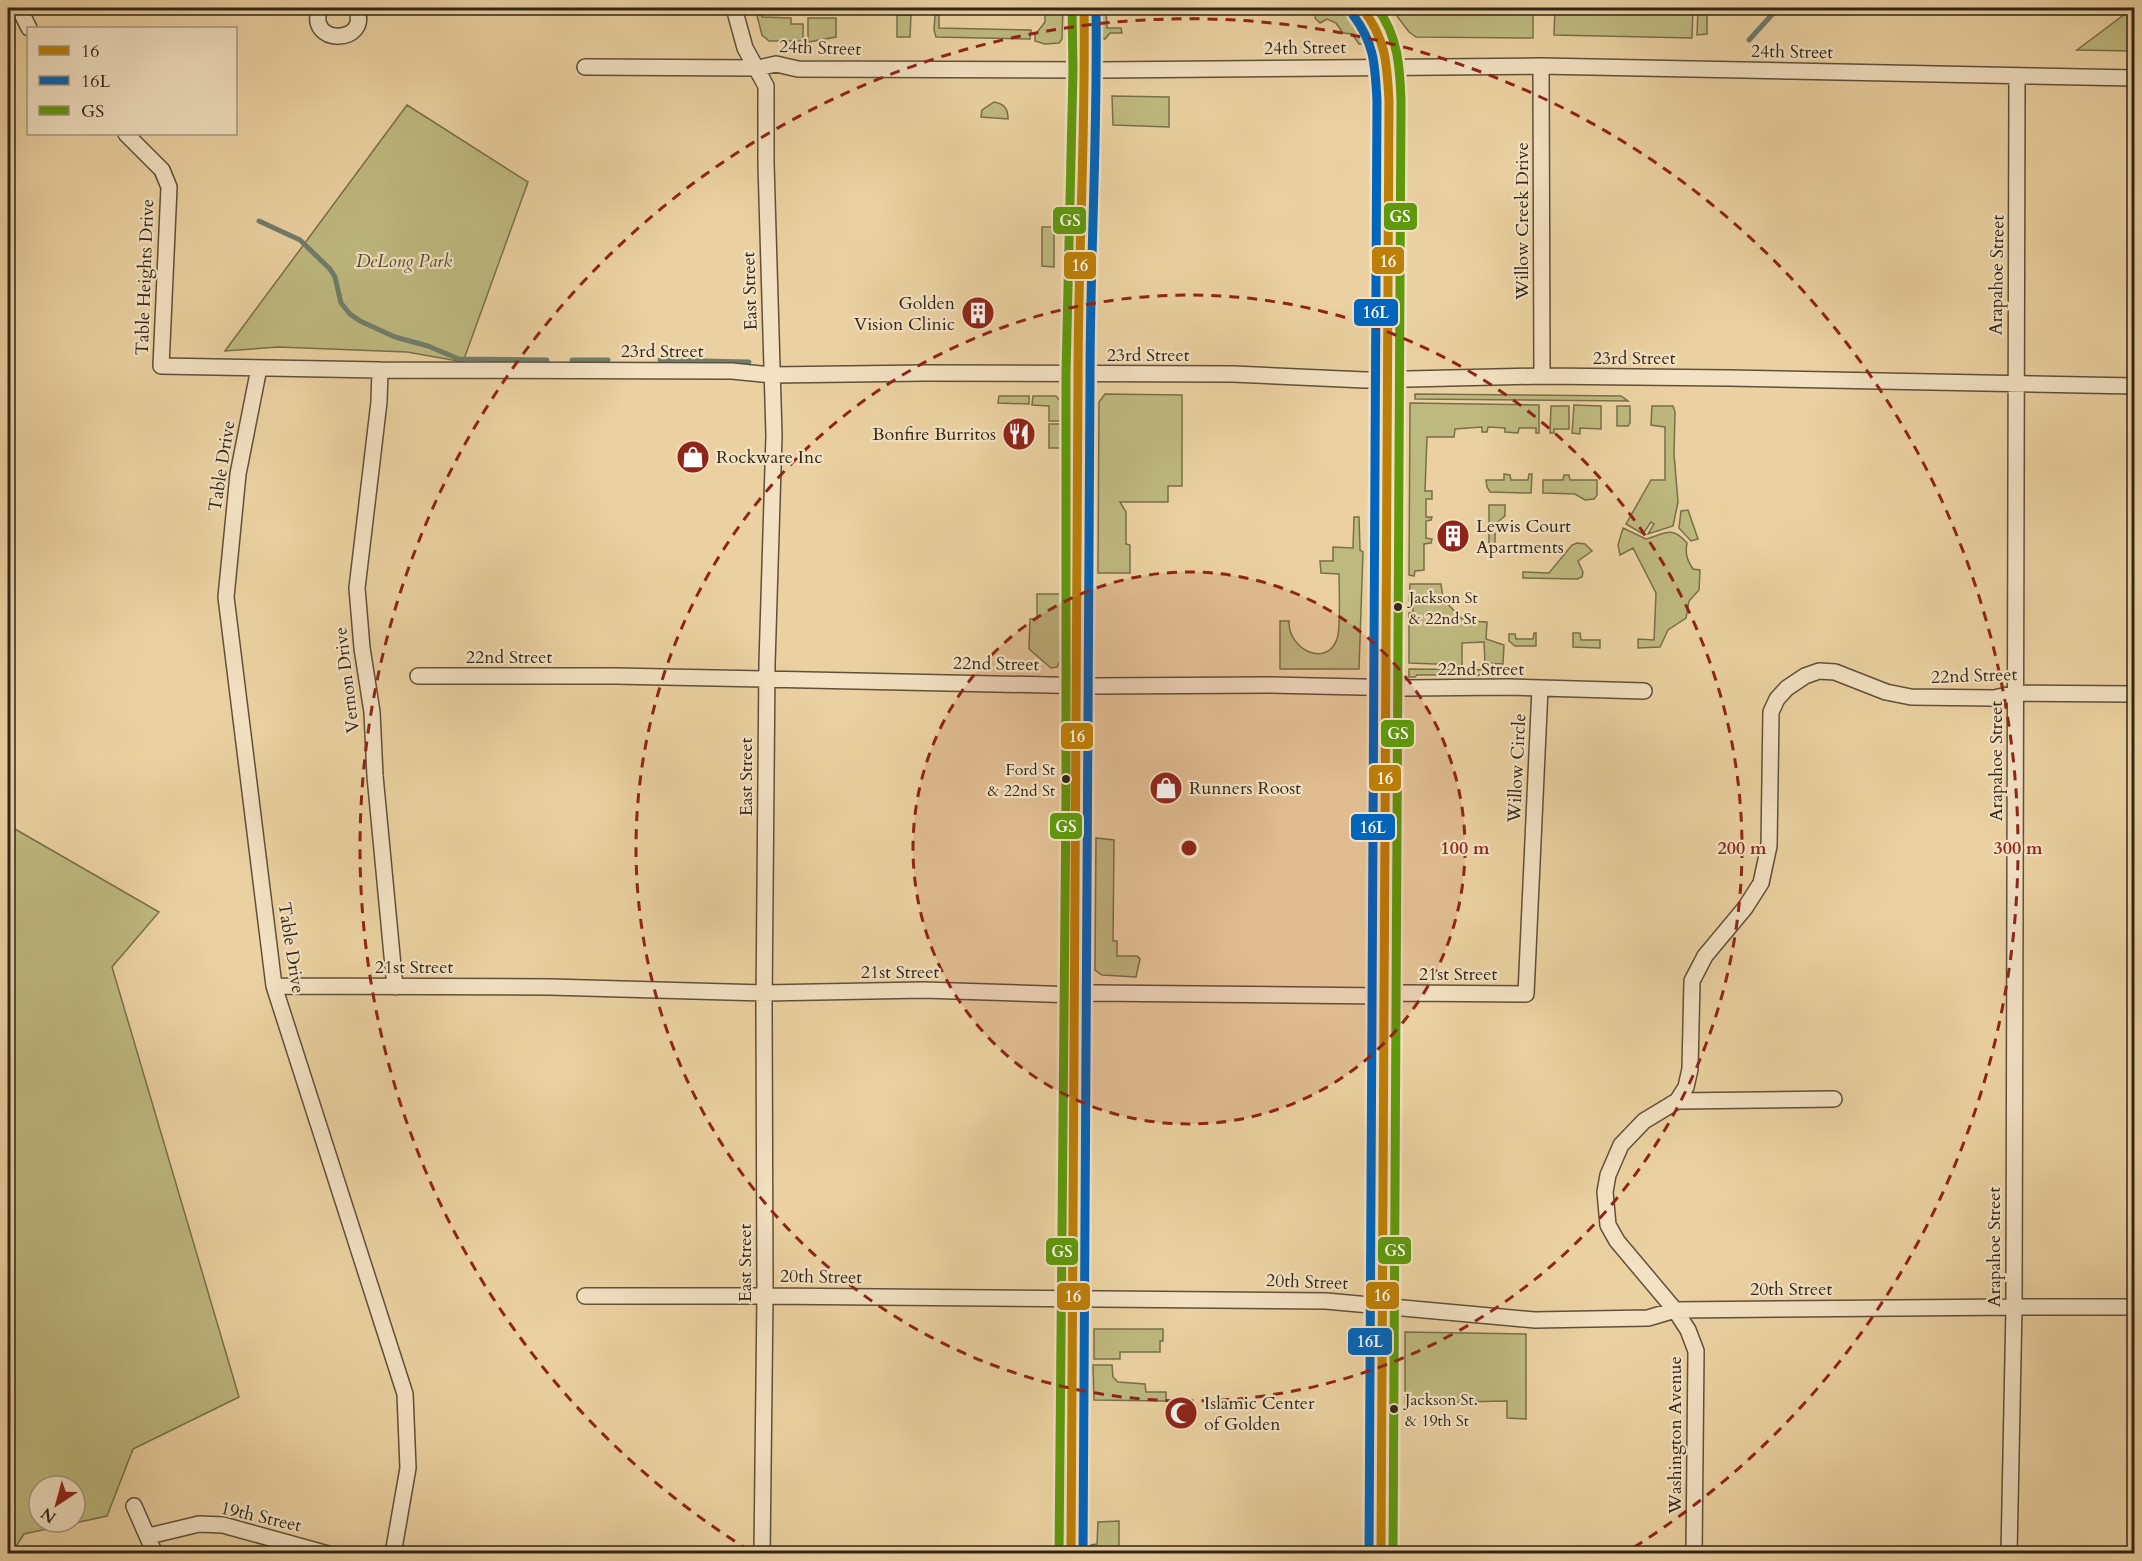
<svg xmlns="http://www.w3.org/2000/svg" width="2142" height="1561" font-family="Cardo,serif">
	<rect width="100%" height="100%" fill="#ebd1a1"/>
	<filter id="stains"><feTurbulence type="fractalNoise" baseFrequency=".00333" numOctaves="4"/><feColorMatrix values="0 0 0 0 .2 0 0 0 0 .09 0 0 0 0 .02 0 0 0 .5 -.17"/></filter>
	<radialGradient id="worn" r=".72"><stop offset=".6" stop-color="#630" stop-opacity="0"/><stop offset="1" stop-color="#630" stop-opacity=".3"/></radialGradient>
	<path fill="#beb97f" stroke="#786f4a" stroke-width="1.5" fill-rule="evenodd" d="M755,8H762V17L791,18V24H803V41H769L762,35Z
		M1045,8H1063L1062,39L1059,43L1045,44L1035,41V35L1045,22Z
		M1094,8H1106L1107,28H1121L1122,33H1110L1105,39L1094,35Z
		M1313,8H1342L1361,27L1371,44H1359L1352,34L1343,33L1336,23L1327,19L1320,23L1315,18L1316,10Z
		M1391,8H1533V38L1416,37L1409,32Z
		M1555,8H1693L1692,38L1554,35Z
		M1698,8H1707V34L1697,35Z
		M2133,8L2134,51L2077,50Z
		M897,15H911L910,37H897Z
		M935,15H939V28L1031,30L1030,39L936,37L934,30Z
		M808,18H836V37L808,42Z
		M1112,96L1169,97V127L1113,125Z
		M994,102C1005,104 1008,109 1008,119L981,117L982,110Z
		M407,105L528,182L463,362L407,352L278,347L225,351Z
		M1042,227H1054V267L1042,266Z
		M1105,394L1182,395V486H1168V502H1120L1126,512V544L1130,545V573H1098L1099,402Z
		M1415,394L1621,396L1628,401L1415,399Z
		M999,396H1029V404L998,403Z
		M1033,396H1056C1063,402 1061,412 1060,421H1049V406L1032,405Z
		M1403,401L1402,587H1398L1399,402Z
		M1410,403L1539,405V433H1536V428H1519L1518,433L1505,432V428L1488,427L1487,432H1482V427L1455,429L1454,437H1427L1425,491H1432V499H1426V517H1432L1431,520L1426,521V538L1432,539L1431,543L1424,544V570L1415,571L1414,576L1409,575Z
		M1574,405L1601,406V429L1580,428V434L1572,433Z
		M1551,406H1569V429H1554V433H1550Z
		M1617,406H1630V423L1628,426H1617Z
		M1652,406H1673L1675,412L1674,454L1678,502L1673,526L1648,534L1654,524L1651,522L1643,534L1626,524L1651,480H1665V427L1651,425Z
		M1049,424H1060V448H1049Z
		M1504,474L1510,475L1511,480H1528L1529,474H1532L1531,493L1490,492L1487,487L1486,480H1504Z
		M1564,475H1569L1570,480H1597V495L1594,499L1585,500L1575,494L1543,493V480H1563Z
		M1489,505H1505V516L1495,524V547L1489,546Z
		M1688,510L1698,539L1691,541L1679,528L1681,511Z
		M1354,517H1359L1360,550L1363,552L1359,669H1280V621H1289C1288,650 1327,668 1337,639C1341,629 1339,587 1339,574L1321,573L1320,561H1333V547L1353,548Z
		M1623,528L1646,539C1665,534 1672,525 1687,543C1685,554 1687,560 1693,569L1700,570L1699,590L1689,601L1686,618L1668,630L1660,647L1638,648V639L1654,640L1656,593L1633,548L1620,555L1618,545Z
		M1577,543L1585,544L1592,551L1578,561L1583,572L1582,577L1577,579L1523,578V572L1549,573L1572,545Z
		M1410,584H1441L1443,599L1461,618L1468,621L1487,622L1486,639L1504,645L1503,664L1485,663L1484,642L1462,643V665L1409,663V613H1413V601H1409Z
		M1037,594H1061L1060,661L1057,667L1051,668L1029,649L1030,619H1037Z
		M1534,633H1536V646H1515L1509,641V634H1515L1516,639H1533Z
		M1573,633H1580L1581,640H1600V648L1573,647Z
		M1409,669L1505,670V675H1417L1415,677H1409Z
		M8,825L159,912L112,967L239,1397L133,1449L107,1516L24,1534L11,1554L8,1553ZM39,1486H75V1522H39Z
		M1096,838L1114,840L1113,941H1117V956H1137L1140,959L1136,977L1102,975L1095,970Z
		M1094,1329H1163V1341H1160V1352H1120V1359H1094Z
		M1405,1332L1526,1334V1419L1507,1418V1401L1405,1403Z
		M1093,1365H1112L1113,1377L1118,1382L1145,1384L1146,1392H1166V1401L1094,1400Z
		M1119,1521V1553H1091V1545L1097,1544L1098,1522Z"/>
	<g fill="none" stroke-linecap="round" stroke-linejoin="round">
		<path stroke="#6f7d6c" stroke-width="5" d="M1638,8L1639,13
			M1749,40L1778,8
			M259,221L300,240L330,269L335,277L341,303L350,314L360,321L395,337L428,346L459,359L547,360
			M572,360H608
			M660,360L749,362"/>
		<g stroke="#605039" stroke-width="18">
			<path id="street" d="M19,8L29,28
				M320,8C305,46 372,45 356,8
				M734,8L745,48L766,86V164L774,435L767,664L764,1005L765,1296L762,1554
				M1541,66L1542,376
				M585,67L758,68L776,64L798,69L1102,70L1541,66L2134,78
				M126,134L162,170L169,187L161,366L380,370L732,371L772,375L926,373L1233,374L1365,380L1542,376L1729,378L2134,386
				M259,368L238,474L226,597L274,986L405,1394L408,1468L393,1554
				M380,370L379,402L357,588L362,648L372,712L375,776L395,987
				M418,676H615L1095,686L1269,685L1406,688L1508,687L1644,691
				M274,986L550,987L764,993L923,990L1076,995L1094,993L1383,996L1403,993L1526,994L1540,688
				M1677,1101L1834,1099
				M585,1296H765L1326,1301L1535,1320L1648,1318L1675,1310L2014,1307H2134
				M134,1506L155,1554
				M149,1536L199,1524L223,1525L328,1554
				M1694,1554L1696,1351L1688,1330L1675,1310L1617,1241L1608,1225L1605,1192L1608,1175L1621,1145L1644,1121L1677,1101L1686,1087L1690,1069L1692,981L1705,956L1745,908L1761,883L1769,846L1771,712L1777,699L1787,688L1805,676L1819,671L1835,672L1886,692L1911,697L1994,698L2016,693L2134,694
				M2009,1554L2014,1307L2017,77"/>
		</g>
		<g stroke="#322516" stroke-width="24">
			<path id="secondary" d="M1362,8C1389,39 1387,62 1389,101L1381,1554
				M1071,1554L1078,800V374L1085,70L1084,8"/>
		</g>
		<use href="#street" stroke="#f2e1c2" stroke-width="15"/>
		<use href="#secondary" stroke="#f2e1c2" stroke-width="21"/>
		<g stroke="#f2e1c2" stroke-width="14">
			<path id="bus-1" d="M1362,8C1386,39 1387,63 1389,101L1381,1554
				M1071,1554C1075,1163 1077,772 1078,381C1078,256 1086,132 1084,8"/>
		</g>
		<g stroke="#f2e1c2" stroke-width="14">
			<path id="bus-2" d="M1353,15C1375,44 1375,66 1377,101L1369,1554
				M1083,1554C1087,1163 1089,772 1090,381C1090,256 1098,132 1096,8"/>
		</g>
		<g stroke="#f2e1c2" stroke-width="14">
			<path id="bus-3" d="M1377,8C1398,35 1400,68 1401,101L1393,1554
				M1059,1554L1066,800V374L1073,70L1072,8"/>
		</g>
		<use href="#bus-1" stroke="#bc7f07" stroke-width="9"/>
		<use href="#bus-2" stroke="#0065bd" stroke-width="9"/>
		<use href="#bus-3" stroke="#5f9a0c" stroke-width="9"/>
	</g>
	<circle cx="1189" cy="848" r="276" fill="#8f2418" fill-opacity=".12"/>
	<g fill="none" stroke="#8f2418" stroke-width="3" stroke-dasharray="10 8">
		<circle cx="1189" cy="848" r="276"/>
		<circle cx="1189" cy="848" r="553"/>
		<path d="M750 1551A829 829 0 1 1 1628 1551"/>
	</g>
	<defs>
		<g id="building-disc" transform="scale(1.725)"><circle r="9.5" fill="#8f2418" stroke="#f2e1c2"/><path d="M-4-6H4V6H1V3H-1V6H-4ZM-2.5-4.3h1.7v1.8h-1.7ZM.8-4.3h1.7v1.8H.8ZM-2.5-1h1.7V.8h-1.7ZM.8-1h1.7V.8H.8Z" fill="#fff"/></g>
		<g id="restaurant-disc" transform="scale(1.725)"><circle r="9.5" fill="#8f2418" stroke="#f2e1c2"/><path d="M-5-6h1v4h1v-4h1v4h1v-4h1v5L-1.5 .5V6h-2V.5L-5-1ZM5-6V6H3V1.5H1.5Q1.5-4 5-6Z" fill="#fff"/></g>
		<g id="shop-disc" transform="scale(1.725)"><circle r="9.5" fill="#8f2418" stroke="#f2e1c2"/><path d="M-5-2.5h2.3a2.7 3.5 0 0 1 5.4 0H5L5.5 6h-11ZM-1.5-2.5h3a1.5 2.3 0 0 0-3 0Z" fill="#fff"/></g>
		<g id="mosque-disc" transform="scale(1.725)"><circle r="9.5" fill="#8f2418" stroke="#f2e1c2"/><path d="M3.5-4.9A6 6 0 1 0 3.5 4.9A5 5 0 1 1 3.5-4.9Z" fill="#fff"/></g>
	</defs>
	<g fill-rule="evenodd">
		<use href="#building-disc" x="978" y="313"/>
		<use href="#restaurant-disc" x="1019" y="434"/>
		<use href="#shop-disc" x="693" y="457"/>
		<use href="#building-disc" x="1453" y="536"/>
		<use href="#shop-disc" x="1166" y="788"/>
		<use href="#mosque-disc" x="1181" y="1413"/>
	</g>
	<g fill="#322516" stroke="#f2e1c2" stroke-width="2">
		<circle cx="1398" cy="607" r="5"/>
		<circle cx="1066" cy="779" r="5"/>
		<circle cx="1394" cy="1409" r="5"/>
	</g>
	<g text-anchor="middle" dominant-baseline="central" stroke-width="4.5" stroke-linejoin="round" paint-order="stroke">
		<g font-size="16" fill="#322516" stroke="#f2e1c2" text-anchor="start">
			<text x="1409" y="598">Jackson St<tspan x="1409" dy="21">&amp; 22nd St</tspan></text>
			<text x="1055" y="770" text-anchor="end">Ford St<tspan x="1055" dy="21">&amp; 22nd St</tspan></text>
			<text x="1405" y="1400">Jackson St.<tspan x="1405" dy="21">&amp; 19th St</tspan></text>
		</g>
		<g font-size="18" fill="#322516" stroke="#f2e1c2">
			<text transform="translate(820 48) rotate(2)">24th Street</text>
			<text transform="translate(1305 48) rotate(-1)">24th Street</text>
			<text transform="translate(1792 52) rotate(1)">24th Street</text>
			<text transform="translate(1522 221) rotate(-90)">Willow Creek Drive</text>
			<text transform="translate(1997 275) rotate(-89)">Arapahoe Street</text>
			<text transform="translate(145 277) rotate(-88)">Table Heights Drive</text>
			<text transform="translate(750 291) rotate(-92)">East Street</text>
			<text x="662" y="351">23rd Street</text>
			<text x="1148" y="355">23rd Street</text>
			<text x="1634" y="358">23rd Street</text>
			<text transform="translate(222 466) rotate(-81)">Table Drive</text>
			<text x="509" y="657">22nd Street</text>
			<text transform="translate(996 664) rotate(1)">22nd Street</text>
			<text x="1481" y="669">22nd Street</text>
			<text transform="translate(1974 676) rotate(-2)">22nd Street</text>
			<text transform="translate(347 680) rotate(-97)">Vernon Drive</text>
			<text transform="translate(1996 761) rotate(-90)">Arapahoe Street</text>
			<text transform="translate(1517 768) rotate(-87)">Willow Circle</text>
			<text transform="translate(746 777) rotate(-90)">East Street</text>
			<text transform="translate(291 948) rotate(81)">Table Drive</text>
			<text x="414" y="967">21st Street</text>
			<text x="900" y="972">21st Street</text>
			<text x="1458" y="974">21st Street</text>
			<text transform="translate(1994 1247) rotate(-90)">Arapahoe Street</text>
			<text transform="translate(745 1263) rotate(-90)">East Street</text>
			<text transform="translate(821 1277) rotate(1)">20th Street</text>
			<text transform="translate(1307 1282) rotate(2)">20th Street</text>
			<text x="1791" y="1289">20th Street</text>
			<text transform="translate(1675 1435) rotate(-90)">Washington Avenue</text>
			<text transform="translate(261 1517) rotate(13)">19th Street</text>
		</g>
		<g font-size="18" font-style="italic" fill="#554a30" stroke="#f2e1c2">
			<text x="404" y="261">DeLong Park</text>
		</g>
		<g font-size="18" fill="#322516" stroke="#f2e1c2" text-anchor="start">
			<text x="955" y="303" text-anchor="end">Golden<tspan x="955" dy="21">Vision Clinic</tspan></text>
			<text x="996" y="434" text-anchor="end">Bonfire Burritos</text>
			<text x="716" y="457">Rockware Inc</text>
			<text x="1476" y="526">Lewis Court<tspan x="1476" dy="21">Apartments</tspan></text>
			<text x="1189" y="788">Runners Roost</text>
			<text x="1204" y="1403">Islamic Center<tspan x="1204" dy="21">of Golden</tspan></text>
		</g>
	</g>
	<circle cx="1189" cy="848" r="9" fill="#8f2418" stroke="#f2e1c2" stroke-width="3"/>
	<g font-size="18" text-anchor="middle" font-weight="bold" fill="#8f2418" stroke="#f2e1c2" stroke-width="4.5" stroke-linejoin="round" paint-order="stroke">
		<text x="1465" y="854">100 m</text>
		<text x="1742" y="854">200 m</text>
		<text x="2018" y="854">300 m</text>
	</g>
	<g stroke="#f2e1c2" stroke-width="2">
		<rect x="1383" y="202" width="35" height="29" rx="6" fill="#5f9a0c"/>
		<rect x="1052" y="206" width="35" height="29" rx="6" fill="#5f9a0c"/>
		<rect x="1371" y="246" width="34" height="29" rx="6" fill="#bc7f07"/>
		<rect x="1063" y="251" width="34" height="29" rx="6" fill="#bc7f07"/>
		<rect x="1353" y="298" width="46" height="29" rx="6" fill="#0065bd"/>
		<rect x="1380" y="719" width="35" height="29" rx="6" fill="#5f9a0c"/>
		<rect x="1060" y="722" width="34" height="28" rx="6" fill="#bc7f07"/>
		<rect x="1368" y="764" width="34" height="28" rx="6" fill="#bc7f07"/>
		<rect x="1049" y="812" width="34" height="28" rx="6" fill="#5f9a0c"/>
		<rect x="1350" y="813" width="46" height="28" rx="6" fill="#0065bd"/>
		<rect x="1377" y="1236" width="35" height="29" rx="6" fill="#5f9a0c"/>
		<rect x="1045" y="1237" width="34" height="29" rx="6" fill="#5f9a0c"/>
		<rect x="1365" y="1281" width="35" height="29" rx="6" fill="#bc7f07"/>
		<rect x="1056" y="1282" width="35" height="29" rx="6" fill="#bc7f07"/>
		<rect x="1347" y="1327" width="46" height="29" rx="6" fill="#0065bd"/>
	</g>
	<g font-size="16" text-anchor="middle" font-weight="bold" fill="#fff">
		<text x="1400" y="222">GS</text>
		<text x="1070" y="226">GS</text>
		<text x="1388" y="267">16</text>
		<text x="1080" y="271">16</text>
		<text x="1376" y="318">16L</text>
		<text x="1398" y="739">GS</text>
		<text x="1077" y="742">16</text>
		<text x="1385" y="784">16</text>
		<text x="1066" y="832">GS</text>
		<text x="1373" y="833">16L</text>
		<text x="1395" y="1256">GS</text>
		<text x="1062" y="1257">GS</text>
		<text x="1382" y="1301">16</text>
		<text x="1073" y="1302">16</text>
		<text x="1370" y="1347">16L</text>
	</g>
	<rect width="2142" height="1561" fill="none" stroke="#ebd1a1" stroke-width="30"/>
	<rect x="9" y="9" width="2124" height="1543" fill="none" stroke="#322516" stroke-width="3"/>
	<rect x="15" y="15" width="2112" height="1531" fill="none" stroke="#322516" stroke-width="1.5"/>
	<rect x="27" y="27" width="210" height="108" fill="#f2e1c2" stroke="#a5967d" stroke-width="1.5"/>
	<rect x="39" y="46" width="30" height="9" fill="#bc7f07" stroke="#a5967d" stroke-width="1.5"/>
	<text x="81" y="57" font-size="18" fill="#322516">16</text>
	<rect x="39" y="76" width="30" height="9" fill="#0065bd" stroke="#a5967d" stroke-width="1.5"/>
	<text x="81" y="87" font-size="18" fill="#322516">16L</text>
	<rect x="39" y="106" width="30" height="9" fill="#5f9a0c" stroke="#a5967d" stroke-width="1.5"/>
	<text x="81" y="117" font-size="18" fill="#322516">GS</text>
	<g transform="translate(57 1504) rotate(216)"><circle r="28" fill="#f2e1c2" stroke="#a5967d" stroke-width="1.5"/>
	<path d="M0-4.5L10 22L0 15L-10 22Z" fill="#8f2418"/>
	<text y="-9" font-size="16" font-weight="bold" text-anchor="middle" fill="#322516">N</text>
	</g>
	<rect width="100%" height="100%" filter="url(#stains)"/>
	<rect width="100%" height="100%" fill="url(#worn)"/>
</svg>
